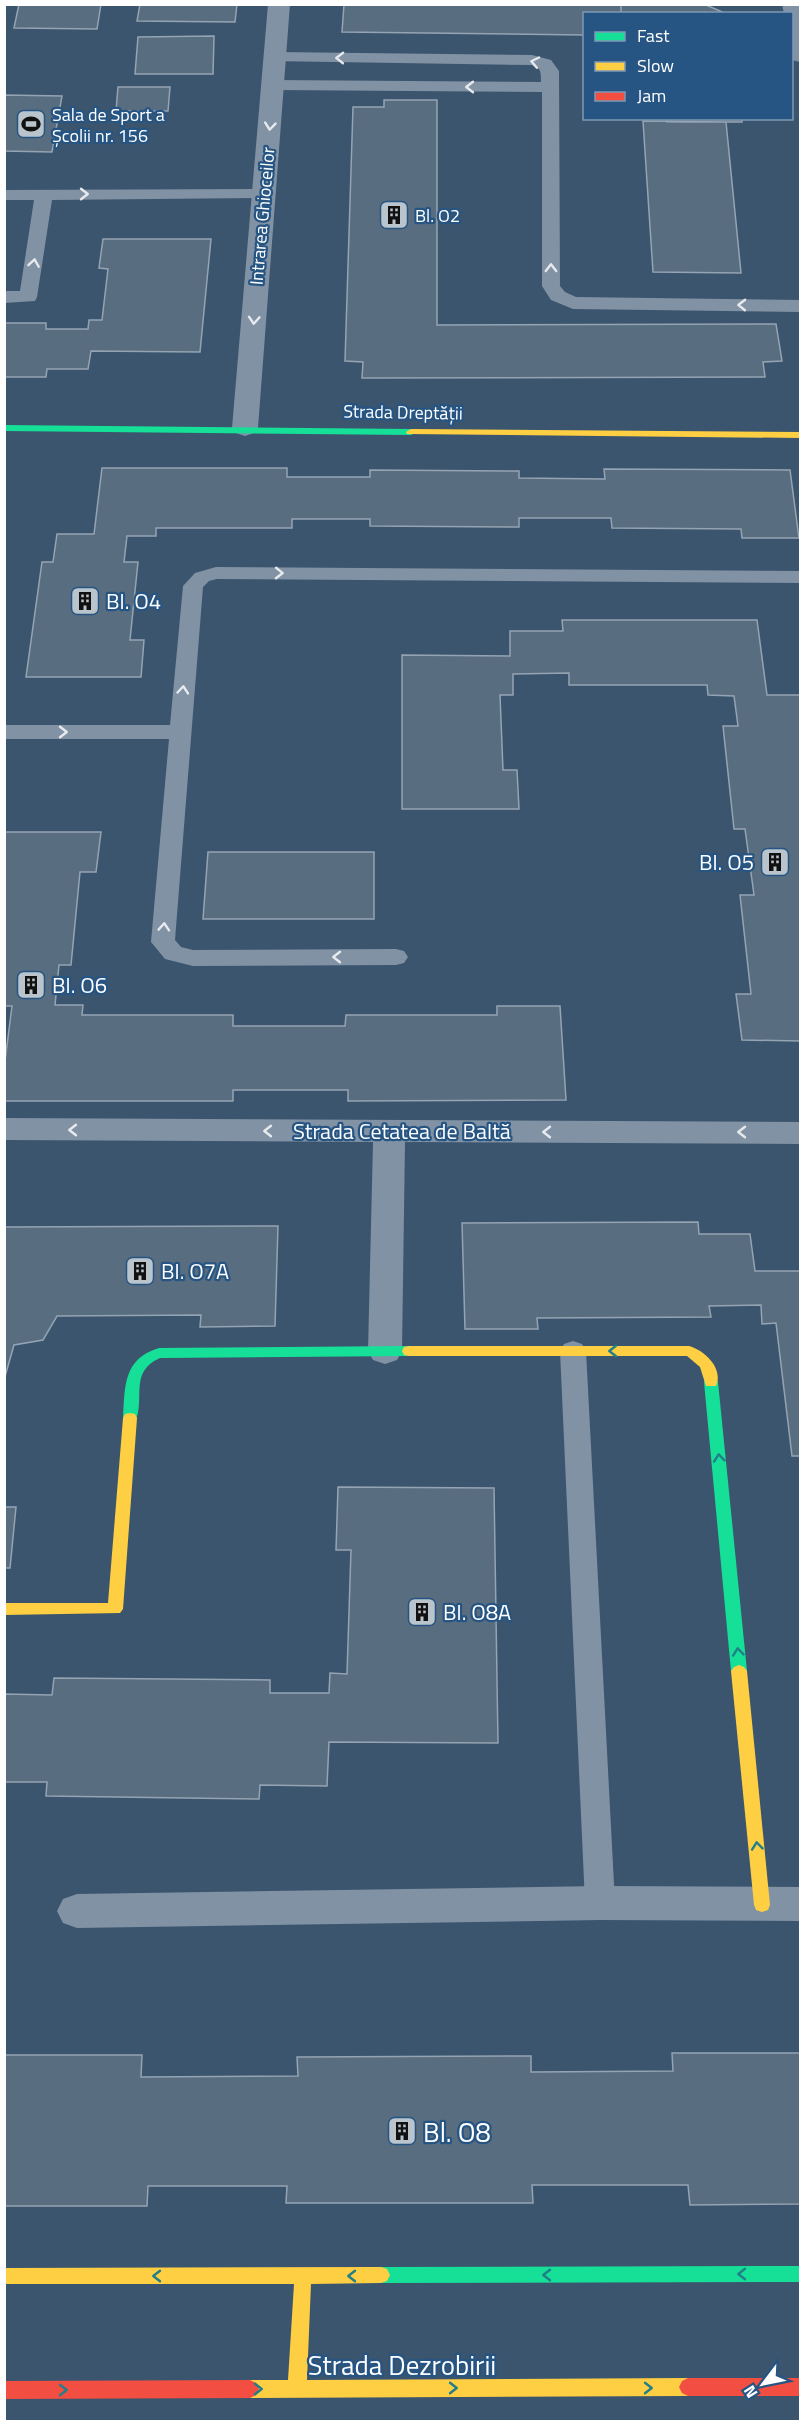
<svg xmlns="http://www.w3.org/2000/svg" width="805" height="2426" font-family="'Titillium Web',sans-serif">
	<rect width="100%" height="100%" fill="#3b556e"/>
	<path fill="#586d80" stroke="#95a4b2" stroke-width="1.5" d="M19,4H101L97,29L14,28Z
		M140,4H237L235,22L137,21Z
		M344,4L621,5V14H584V35L342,32Z
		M621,5H706L727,14H621Z
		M214,36L213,74H135L138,37Z
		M118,87H170L168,111H116Z
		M4,95L62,96L52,152L4,151Z
		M384,100H437V325L776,324L782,361L763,362L765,377L362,378L363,362L345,361L353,107H384Z
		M667,118H742V122H667Z
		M643,121L726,122L741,273L653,272Z
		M103,239H211L200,352L91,351L88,369H47L46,377H4V323H46V329H88L89,320H102L108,269L99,268Z
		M102,468H287V477H370V470L519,471V478L605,479L604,469L790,470L799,538H742L741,529L612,528L611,518H519V527L370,526V519H292V528H156V536H127L124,562H138L130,640H144L141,677H26L42,562H53L57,534H94Z
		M562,620H757L767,695H800V1041L742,1040L736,994H751L740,895H754L745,829H734L723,726H738L734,696L708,695L707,685H569V673L513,674V695H500L503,770H517L519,809H402V655L510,656V631H563Z
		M4,832H101L96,872H80L71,965H59L55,1005H83L82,1015H233V1026H345L346,1015H497V1006H560L566,1100L348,1101V1090H233V1101H4V1069L12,1006H4Z
		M208,852H374V919H203Z
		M698,1222L699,1234H750L755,1271H800V1456H792L776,1323L762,1324L761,1305L709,1306L711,1317L537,1318L538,1329H465L462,1223Z
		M278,1226L275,1326L200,1327L201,1315L57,1316L43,1340L14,1345L4,1380V1227Z
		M338,1487L494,1488L498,1743L329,1742L327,1786L260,1785L259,1799L46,1796L47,1782H4V1694L52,1695L54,1678L270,1680V1693H329L330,1673L347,1674L351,1550H336Z
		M4,1507H16L10,1568H4Z
		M672,2053H800V2204L690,2205L688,2185H532L533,2203H286L287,2186H148L147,2206H4V2055H142L141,2077L298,2076L297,2057L531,2056V2072L673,2071Z"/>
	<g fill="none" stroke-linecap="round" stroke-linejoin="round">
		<path fill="#8192a4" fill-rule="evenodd" d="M276,52L532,55L551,60L559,71L560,286L565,292L576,297L800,300V312L573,309L551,300L542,286V92L274,90L268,89L265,85L268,81L274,80L541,82C541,71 541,68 531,65L270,61L268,57L270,53Z
			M263,189L269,190L272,194L269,198L52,200L37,297L35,301L4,303V291H20L34,200H4V190Z
			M216,567L800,571V583L217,579L209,581L203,587L175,940L181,947L193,950L396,949L404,951L408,957L404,963L396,965L193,966L165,959L151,942L169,739H4V725H170L183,586L195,573Z
			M573,1341L582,1344L586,1351L615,1903L611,1912L600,1916L589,1912L585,1903L560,1351L564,1344Z"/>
		<path fill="#8192a4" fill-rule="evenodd" d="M268,4H290L258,428L254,433L245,436L236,433L232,428Z
			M782,4H800V62L792,60V14H784Z
			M4,1118L800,1122V1144L405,1142L402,1351L397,1360L385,1364L373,1360L368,1351L373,1142L4,1140Z
			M600,1886L800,1887V1921L600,1920L77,1928L63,1923L57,1911L63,1899L77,1894Z"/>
		<path fill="#16e098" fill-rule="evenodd" d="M4,425L411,429L416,432L411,435L4,431Z
			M409,1346L414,1347L416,1351L414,1355L409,1356L160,1358C128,1372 146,1399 135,1422H125L123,1418C125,1386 123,1359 159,1348Z
			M711,1377L716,1378L718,1382L747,1671L744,1675L739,1677L734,1675L731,1671L704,1382L706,1378Z
			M800,2266V2282L381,2283L375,2281L372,2275L375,2269L381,2267Z"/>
		<path fill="#ffcf43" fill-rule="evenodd" d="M411,429L800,432V438L407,434L406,432Z
			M409,1346H689C704,1350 724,1368 716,1386H706L700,1367L687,1356H409L404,1355L402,1351L404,1347Z
			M130,1413L135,1414L137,1418L123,1609L120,1613L4,1615V1603H108L123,1418L125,1414Z
			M739,1665L744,1667L747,1671L770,1905L768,1910L762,1912L756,1910L754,1905L731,1671L734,1667Z
			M381,2267L387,2269L390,2275L387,2281L381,2283L311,2284L307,2380L688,2378L694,2381L697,2387L694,2393L688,2396L250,2398L244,2395L241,2389L244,2383L250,2380H288L294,2284H4V2268Z"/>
		<path fill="#f24e42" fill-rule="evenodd" d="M688,2378H800V2396H688L682,2393L679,2387L682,2381Z
			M250,2380L256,2383L259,2389L256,2395L250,2398L4,2399V2381Z"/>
	</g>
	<defs><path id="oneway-chevron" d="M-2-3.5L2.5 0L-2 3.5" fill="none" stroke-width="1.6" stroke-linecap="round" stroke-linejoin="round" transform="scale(1.5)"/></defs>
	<g stroke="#e6e9ed">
		<use href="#oneway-chevron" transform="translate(340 58) rotate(-179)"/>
		<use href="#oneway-chevron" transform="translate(535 62) rotate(-168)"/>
		<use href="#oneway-chevron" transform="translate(470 87) rotate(-180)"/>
		<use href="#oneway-chevron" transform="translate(270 126) rotate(96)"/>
		<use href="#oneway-chevron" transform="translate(84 194)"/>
		<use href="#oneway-chevron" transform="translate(34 263) rotate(-81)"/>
		<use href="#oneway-chevron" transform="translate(551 268) rotate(-90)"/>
		<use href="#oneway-chevron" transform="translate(742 305) rotate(-179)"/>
		<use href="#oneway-chevron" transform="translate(254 320) rotate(94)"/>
		<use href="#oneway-chevron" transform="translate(279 573) rotate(1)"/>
		<use href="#oneway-chevron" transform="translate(183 690) rotate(-85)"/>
		<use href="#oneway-chevron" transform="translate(63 732)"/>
		<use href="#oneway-chevron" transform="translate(164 927) rotate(-86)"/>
		<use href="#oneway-chevron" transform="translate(337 957) rotate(180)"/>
		<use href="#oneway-chevron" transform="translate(73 1130) rotate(-180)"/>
		<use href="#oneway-chevron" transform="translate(268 1131) rotate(-180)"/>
		<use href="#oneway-chevron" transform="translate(547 1132) rotate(-180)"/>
		<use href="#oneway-chevron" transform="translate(742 1132) rotate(-180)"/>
	</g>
	<g stroke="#217f89">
		<use href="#oneway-chevron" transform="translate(613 1351) rotate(-180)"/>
		<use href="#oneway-chevron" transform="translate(719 1458) rotate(-96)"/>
		<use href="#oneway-chevron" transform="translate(738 1652) rotate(-96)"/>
		<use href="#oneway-chevron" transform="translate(757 1846) rotate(-96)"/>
		<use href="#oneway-chevron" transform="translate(742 2274) rotate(180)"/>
		<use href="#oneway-chevron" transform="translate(547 2275) rotate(180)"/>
		<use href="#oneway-chevron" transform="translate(157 2276) rotate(180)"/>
		<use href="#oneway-chevron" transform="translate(352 2276) rotate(180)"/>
		<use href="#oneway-chevron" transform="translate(453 2388)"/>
		<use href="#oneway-chevron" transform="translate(648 2388)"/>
		<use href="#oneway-chevron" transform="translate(258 2389)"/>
		<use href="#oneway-chevron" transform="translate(63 2390)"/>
	</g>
	<defs>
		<g id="stadium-square" transform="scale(1.5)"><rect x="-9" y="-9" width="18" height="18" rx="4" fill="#bac4cc" stroke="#265583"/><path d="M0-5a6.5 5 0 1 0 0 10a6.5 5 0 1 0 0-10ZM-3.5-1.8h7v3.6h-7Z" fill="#111"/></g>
		<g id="building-square" transform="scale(1.5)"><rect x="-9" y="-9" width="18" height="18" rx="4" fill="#bac4cc" stroke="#265583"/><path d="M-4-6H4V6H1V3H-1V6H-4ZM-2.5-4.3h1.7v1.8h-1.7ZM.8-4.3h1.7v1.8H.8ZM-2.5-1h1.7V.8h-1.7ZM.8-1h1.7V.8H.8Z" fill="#111"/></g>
	</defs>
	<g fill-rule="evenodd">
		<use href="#stadium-square" x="31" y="124"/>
		<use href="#building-square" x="394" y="215"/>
		<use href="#building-square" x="85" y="601"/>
		<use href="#building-square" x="775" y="862"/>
		<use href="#building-square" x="31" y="985"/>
		<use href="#building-square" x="140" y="1271"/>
		<use href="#building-square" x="422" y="1612"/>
		<use href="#building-square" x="402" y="2131"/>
	</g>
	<g text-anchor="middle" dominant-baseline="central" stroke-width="4.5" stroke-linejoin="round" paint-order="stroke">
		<g font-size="18" fill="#fff" stroke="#265583" text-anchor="start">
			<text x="52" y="114">Sala de Sport a<tspan x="52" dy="21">Școlii nr. 156</tspan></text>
			<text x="415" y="215">Bl. O2</text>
		</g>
		<g font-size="18" fill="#fff" stroke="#265583">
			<text transform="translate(262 216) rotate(-85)">Intrarea Ghioceilor</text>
			<text transform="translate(403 412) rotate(1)">Strada Dreptății</text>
		</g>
		<g font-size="22" fill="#fff" stroke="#265583" text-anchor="start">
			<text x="106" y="601">Bl. O4</text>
			<text x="754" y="862" text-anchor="end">Bl. O5</text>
			<text x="52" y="985">Bl. O6</text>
			<text x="161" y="1271">Bl. O7A</text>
			<text x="443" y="1612">Bl. O8A</text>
		</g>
		<g font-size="22" fill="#fff" stroke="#265583">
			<text x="402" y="1131">Strada Cetatea de Baltă</text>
		</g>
		<g font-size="27" fill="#fff" stroke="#265583" text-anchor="start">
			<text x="423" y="2131">Bl. O8</text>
		</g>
		<g font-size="27" fill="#fff" stroke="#265583">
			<text x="402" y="2364">Strada Dezrobirii</text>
		</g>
	</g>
	<rect width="805" height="2426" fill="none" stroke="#ffffff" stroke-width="12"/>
	<rect x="583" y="12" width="210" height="108" fill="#265583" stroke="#7d99b5" stroke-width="1.5"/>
	<rect x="595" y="32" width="30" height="9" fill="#16e098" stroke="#7d99b5" stroke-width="1.5"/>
	<text x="637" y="42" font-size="18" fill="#ffffff">Fast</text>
	<rect x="595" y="62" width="30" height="9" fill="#ffcf43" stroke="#7d99b5" stroke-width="1.5"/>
	<text x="637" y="72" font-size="18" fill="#ffffff">Slow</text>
	<rect x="595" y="92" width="30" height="9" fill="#f24e42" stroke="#7d99b5" stroke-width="1.5"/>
	<text x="637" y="102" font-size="18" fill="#ffffff">Jam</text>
	<g transform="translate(763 2384) rotate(238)" stroke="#265583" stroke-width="4.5" paint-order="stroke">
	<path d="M0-4.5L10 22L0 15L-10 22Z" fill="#ffffff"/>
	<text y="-9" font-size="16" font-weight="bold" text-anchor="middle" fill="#ffffff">N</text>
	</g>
</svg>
